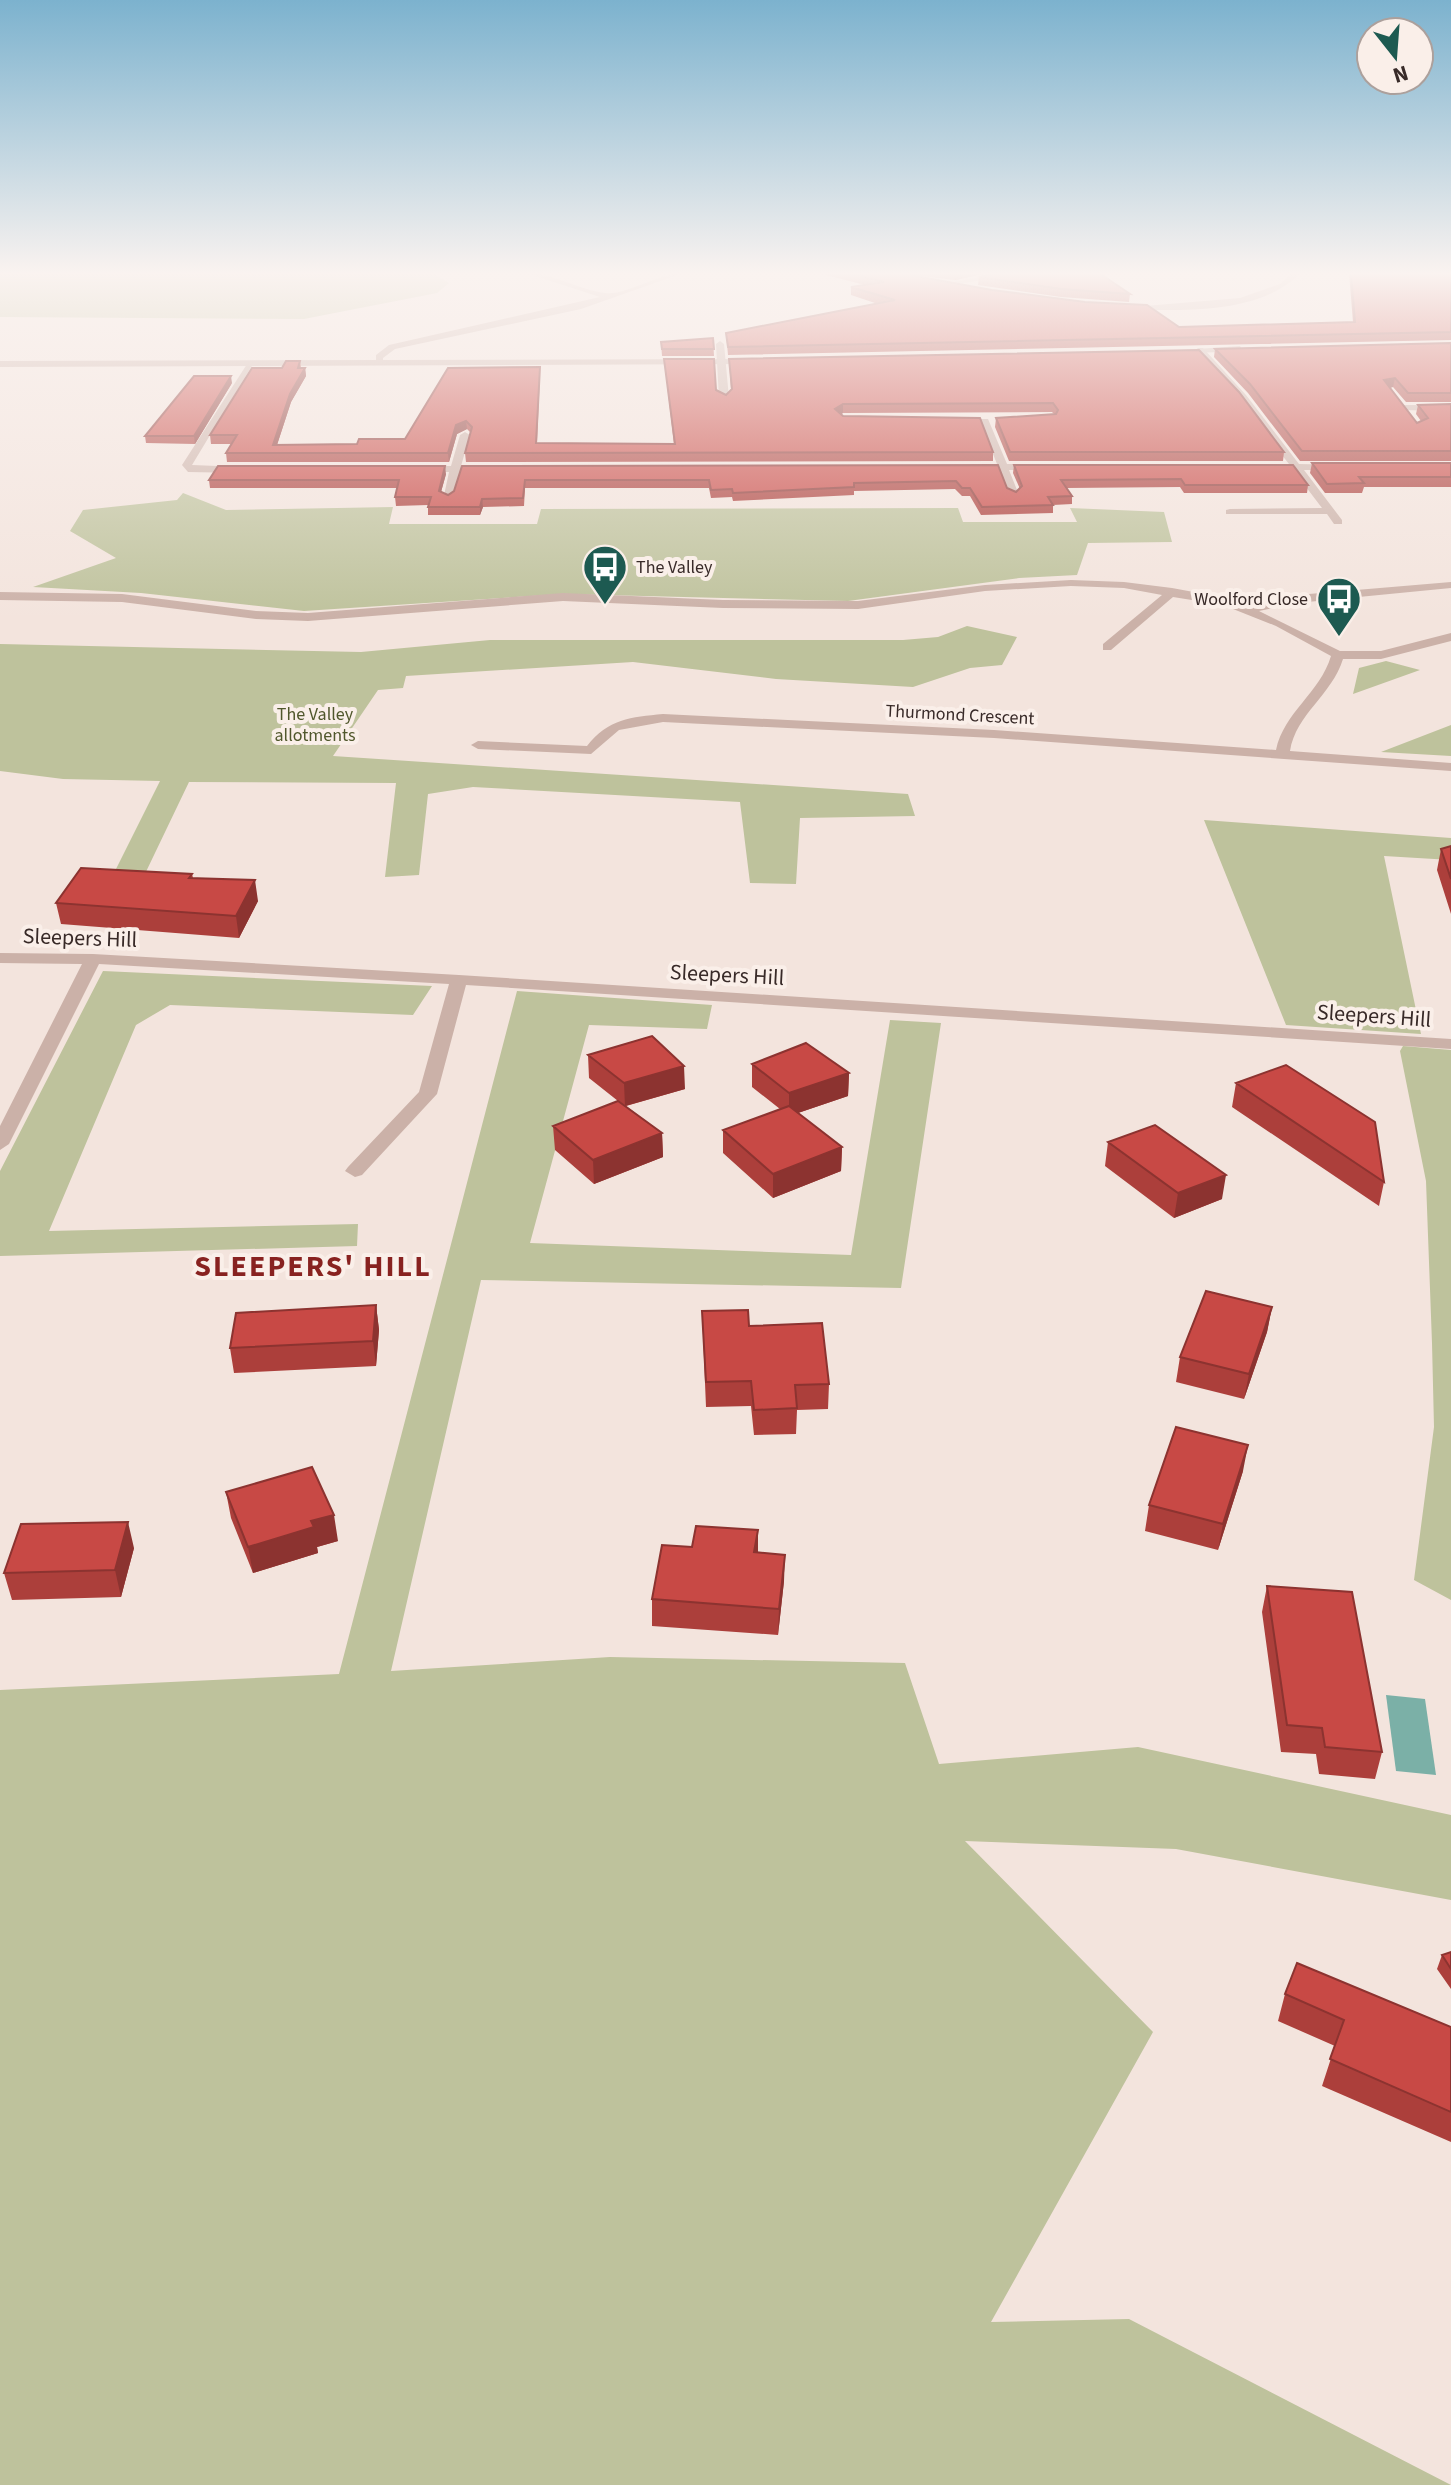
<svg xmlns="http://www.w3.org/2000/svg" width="1451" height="2485" font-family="'Source Sans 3',sans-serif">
	<rect width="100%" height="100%" fill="#f3e4dd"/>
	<path fill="#bec29c" d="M0,273H432L449,283L437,293L304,319L0,317Z
		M183,493L226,510L393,507L389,524H537L541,509L958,508L963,522H1077L1070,508L1164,512L1172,542L1088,543L1077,575L1019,578L848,601L563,594L304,611L141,593L33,587L116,558L70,531L83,510L177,500Z
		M967,626L1017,637L1002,665L970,668L913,687L776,679L633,662L406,676L403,688L378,690L333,756L908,794L915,816L800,818L796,884L750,883L740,802L473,787L428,794L419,875L385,877L396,783L189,782L143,878L111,879L160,781L63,779L0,771V644L361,652L490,640H903L938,637Z
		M1386,661L1420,670L1353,694L1359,668Z
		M1451,725V756L1381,752Z
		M1204,820L1451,838V860L1384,856L1421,1034L1286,1025Z
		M103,971L432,986L413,1015L170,1005L136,1025L49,1231L358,1224L357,1246L0,1256V1171Z
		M517,991L712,1005L707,1029L589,1025L530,1243L851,1255L890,1020L941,1023L901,1288L481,1280L391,1671L610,1657L905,1663L939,1764L1138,1747L1451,1815V1900L1176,1849L965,1841L1153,2032L991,2322L1129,2319L1451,2485H0V1690L339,1674Z
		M1403,1046L1451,1050V1600L1414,1580L1434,1427L1432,1343L1426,1181L1400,1051Z"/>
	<path fill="#7bb0a7" d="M1386,1695L1425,1699L1436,1775L1396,1771Z"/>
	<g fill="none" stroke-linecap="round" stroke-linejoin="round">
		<path fill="#cbb1a8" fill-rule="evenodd" d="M526,273C554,273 578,290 605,293C626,296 658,273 683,273L581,309L395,349L383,358V365L376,363V355L389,345L600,297Z
			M1002,273H1023L947,286L943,284Z
			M1292,273H1301C1264,309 1206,310 1158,310C1146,310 1131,313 1121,308L1240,298L1280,284Z
			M720,341L724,344L729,398L724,401L719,398L716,344Z
			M1197,348H1203L1246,395L1299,464L1343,465L1339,470H1304L1342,520V524H1334L1327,514H1226V510L1230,509L1322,508L1293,470L1263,469L1267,464H1289Z
			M249,361L253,364L192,465L243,467L248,470L243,473L188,472L182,465Z
			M1402,405H1451V411L1399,410Z
			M951,419H988L1007,464H1039L1044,467L1039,470H1009L1019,495L1010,497L999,470H971L966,467L971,464H997L981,424H954Z
			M465,432L470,435L461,466H487L492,469L487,472H460L452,498L443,500L449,472H419L414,469L419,466H451L460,435Z
			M1071,580L1124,582L1172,588L1226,598L1248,606L1297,595L1451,582V588L1297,603L1259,611L1340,651H1381L1451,633V641L1381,659H1343C1332,695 1296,714 1290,751L1451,763V771L994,738L663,722L619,730L591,754L478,749L471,745L478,741L587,746C608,719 631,717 663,714L994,730L1276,750C1284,712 1320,693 1331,656L1276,626L1223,605L1173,597L1111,650H1103V644L1162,595L1124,588L1071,586L985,591L858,609L723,608L563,601L308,621L256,619L122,602L0,600V592L122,594L256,611L308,613L563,593L723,600L858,601L985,585Z
			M0,953L93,954L459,975L1451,1039V1049L466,985L437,1094L362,1175L355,1177L345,1171L348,1167L419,1092L449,984L99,964L9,1144L0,1150V1126L82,964L0,963Z"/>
		<path fill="#cbb1a8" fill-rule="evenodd" d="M1240,346L1243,351L1172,354L1168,351Z
			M759,359L756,364L0,367V361Z"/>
	</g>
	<path fill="#ac3f3b" d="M826,273H987L955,280L914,275L1179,327L1353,322L1349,273H1451V340L728,355L726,333L878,304L851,295V287L865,285L826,275Z
		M979,277L1130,294L1129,302L1061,297L978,285Z
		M713,338L714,356H662L661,342Z
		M1451,343V402H1406L1393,387L1390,388L1417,423L1421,421L1416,414L1418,405L1451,404V461H1300L1248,393L1214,357L1215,349Z
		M1199,350L1284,452L1283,461H1009L995,427L996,418L1054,414L1052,412L843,413L841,414L843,416L993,452V461L466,462L465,453L471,433L467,429L457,434L449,462H227L226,453L232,444H211L210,435L282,368L300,361L301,368H305L306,376L291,402L277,445L357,444L405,439L540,375L537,443L674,444L664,359L726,395L731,390L729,359Z
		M232,383L195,444L146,443L145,436Z
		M1312,463H1451V487H1364L1362,493H1325L1310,473Z
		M998,465L1007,488L1016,492L1020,489L1013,473L1014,465L1308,485L1307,493H1184L1180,487L1066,488L1072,496V504L1053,505V513L981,515L970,496H962L955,489L854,491V495L733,501L732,497L711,498L709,488H525L524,506L483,507L480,515H428V505L396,506L395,497L397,488H210L209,480L446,474L441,492L448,495L454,491L462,466Z
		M1451,846V914L1437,870L1441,849Z
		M192,874L193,878L258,901L239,938L61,924L56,903Z
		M588,1055L685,1089L626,1106L662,1133L663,1157L594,1184L555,1150L553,1126L618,1101L589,1078Z
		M752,1064L849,1073L848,1096L798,1113L842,1147L841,1171L773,1198L723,1153V1130L780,1109L752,1087Z
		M1236,1083L1384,1182L1379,1206L1232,1107Z
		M1108,1142L1222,1199L1174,1218L1105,1166Z
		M376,1305L379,1330L376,1366L234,1373L230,1348Z
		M1272,1307L1267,1332L1244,1399L1176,1382L1180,1357Z
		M702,1311L749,1326L829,1384L828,1409L797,1410L796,1434L754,1435L751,1406L706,1407Z
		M1243,1471L1218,1550L1145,1531L1149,1505Z
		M226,1492L338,1541L317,1547L318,1553L253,1573L231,1518Z
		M134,1548L121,1597L12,1600L4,1573Z
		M758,1553L784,1581L778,1635L652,1626V1599Z
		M1267,1586L1382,1752L1375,1779L1319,1774L1316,1754L1281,1752L1262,1612Z
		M1451,1952V1989L1437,1969L1442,1955Z
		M1285,1994L1451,2027V2142L1322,2086L1335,2046L1278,2021Z"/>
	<path fill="#8c3330" d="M955,273H987L955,280Z
		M305,368L306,376L291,402L274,454L273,445L290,394Z
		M231,376L232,383L195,444L194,436Z
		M1395,378L1393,387L1382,389L1384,380Z
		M843,404V413L835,418V409Z
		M466,421L467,429L457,434L449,462L448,453L456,425Z
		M445,466L446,474L439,499V491Z
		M482,499L483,507L480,515V507Z
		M255,880L258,901L239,938L236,916Z
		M684,1066L685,1089L625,1106L624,1083Z
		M849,1073L848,1096L789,1116V1093Z
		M662,1133L663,1157L594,1184L593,1160Z
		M842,1147L841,1171L773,1198V1174Z
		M1226,1175L1222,1199L1174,1218L1178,1193Z
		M376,1305L379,1330L376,1366L373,1341Z
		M1272,1307L1267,1332L1244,1399L1249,1374Z
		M1248,1445L1243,1471L1218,1550L1223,1524Z
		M334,1515L338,1541L317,1547L318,1553L253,1573L248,1547L311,1521Z
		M128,1522L134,1548L121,1597L115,1570Z
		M758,1530V1556L754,1552Z
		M785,1555L784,1581L778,1635L779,1609Z"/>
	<path fill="#c84945" stroke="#8c3330" stroke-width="2" d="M850,273H910L915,276L992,290L1085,302L1147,305L1179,327L1355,322L1351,273H1451V332L728,347L726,333L895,300L851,287L884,282Z
		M998,273H1099L1130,294L1062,289L979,277Z
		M713,338L714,349H662L661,342Z
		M1451,343V393H1408L1395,378L1384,380L1417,423L1428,418L1418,405L1451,404V451H1302L1250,384L1215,349Z
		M1199,350L1239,392L1284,452H1010L996,418L1056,414L1058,410L1053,403L843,404L835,409L843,416L980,418L993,452L465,453L472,427L466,421L456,425L448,453H226L237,435H210L252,368H282L286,361H300L298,368H305L290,394L273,445L357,444L359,439H405L448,368L540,367L536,443L675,444L664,359H714L716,390L726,395L732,389L729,359Z
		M194,376H231L194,436H145Z
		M1312,463H1451V477H1359L1364,483L1327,484Z
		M998,465L1007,488L1016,492L1022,486L1014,465H1293L1308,485H1185L1181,479L1061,480L1072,496L1048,497L1053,505L982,507L970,488H962L956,481L854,483V487L733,493L732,489L711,490L709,480H525L523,498L482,499L480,507H428L431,497H395L399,480H209L218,466H445L439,491L448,495L454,491L462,466Z
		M1451,846V879L1441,849Z
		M81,868L192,874L189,878L255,880L236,916L56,903Z
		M652,1036L684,1066L624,1083L588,1055Z
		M806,1043L849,1073L789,1093L752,1064Z
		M1286,1065L1375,1122L1384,1182L1236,1083Z
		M618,1101L662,1133L593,1160L553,1126Z
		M789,1106L842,1147L773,1174L723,1130Z
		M1155,1125L1226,1175L1178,1193L1108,1142Z
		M1206,1291L1272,1307L1249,1374L1180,1357Z
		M376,1305L373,1341L230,1348L236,1313Z
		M748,1310L749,1326L822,1323L829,1384L795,1385L797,1408L754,1410L751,1381L706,1382L702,1311Z
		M1176,1427L1248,1445L1223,1524L1149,1505Z
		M312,1467L334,1515L311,1521L314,1527L248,1547L226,1492Z
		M128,1522L115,1570L4,1573L21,1524Z
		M696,1526L758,1530L754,1552L785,1555L779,1609L652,1599L662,1545L692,1547Z
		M1267,1586L1352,1592L1382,1752L1325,1747L1322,1728L1287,1725Z
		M1451,1952V1969L1442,1955Z
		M1297,1963L1451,2027V2112L1330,2059L1344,2020L1285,1994Z"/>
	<linearGradient id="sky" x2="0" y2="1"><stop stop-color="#7cb2ce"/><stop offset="0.44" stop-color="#faf3f0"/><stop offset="1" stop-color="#faf3f0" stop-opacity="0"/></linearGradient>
	<rect width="1451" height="621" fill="url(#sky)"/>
	<defs>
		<g id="bus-pin" transform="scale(2.3)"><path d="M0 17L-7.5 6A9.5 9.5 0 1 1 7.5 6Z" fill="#1d5a51" stroke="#faefe9"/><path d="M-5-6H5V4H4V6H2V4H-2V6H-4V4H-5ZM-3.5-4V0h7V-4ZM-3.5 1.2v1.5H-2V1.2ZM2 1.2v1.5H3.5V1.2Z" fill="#fff"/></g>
	</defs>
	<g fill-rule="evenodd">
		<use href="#bus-pin" x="605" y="567"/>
		<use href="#bus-pin" x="1339" y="599"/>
	</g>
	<g text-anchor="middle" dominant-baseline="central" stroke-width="8" stroke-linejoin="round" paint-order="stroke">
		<g font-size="18" fill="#382a28" stroke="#faefe9" text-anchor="start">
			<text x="636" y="567">The Valley</text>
			<text x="1308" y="599" text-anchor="end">Woolford Close</text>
		</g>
		<g font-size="18" fill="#50572c" stroke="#faefe9">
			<text x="315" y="714">The Valley<tspan x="315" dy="21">allotments</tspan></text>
		</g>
		<g font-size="18" fill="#382a28" stroke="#faefe9">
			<text transform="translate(960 715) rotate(3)">Thurmond Crescent</text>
		</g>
		<g font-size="22" fill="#382a28" stroke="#faefe9">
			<text transform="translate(80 938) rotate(2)">Sleepers Hill</text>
			<text transform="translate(727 975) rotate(3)">Sleepers Hill</text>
			<text transform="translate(1374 1016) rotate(4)">Sleepers Hill</text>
		</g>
		<g font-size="30" font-weight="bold" letter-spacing="2" fill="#882220" stroke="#faefe9">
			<text x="313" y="1266">SLEEPERS' HILL</text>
		</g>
	</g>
	<g transform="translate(1395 56) rotate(163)"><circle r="38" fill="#faefe9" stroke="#aca09c" stroke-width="2"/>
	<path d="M0-6L14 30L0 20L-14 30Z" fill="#1d5a51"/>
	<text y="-12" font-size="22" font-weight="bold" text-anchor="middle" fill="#382a28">N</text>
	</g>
</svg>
